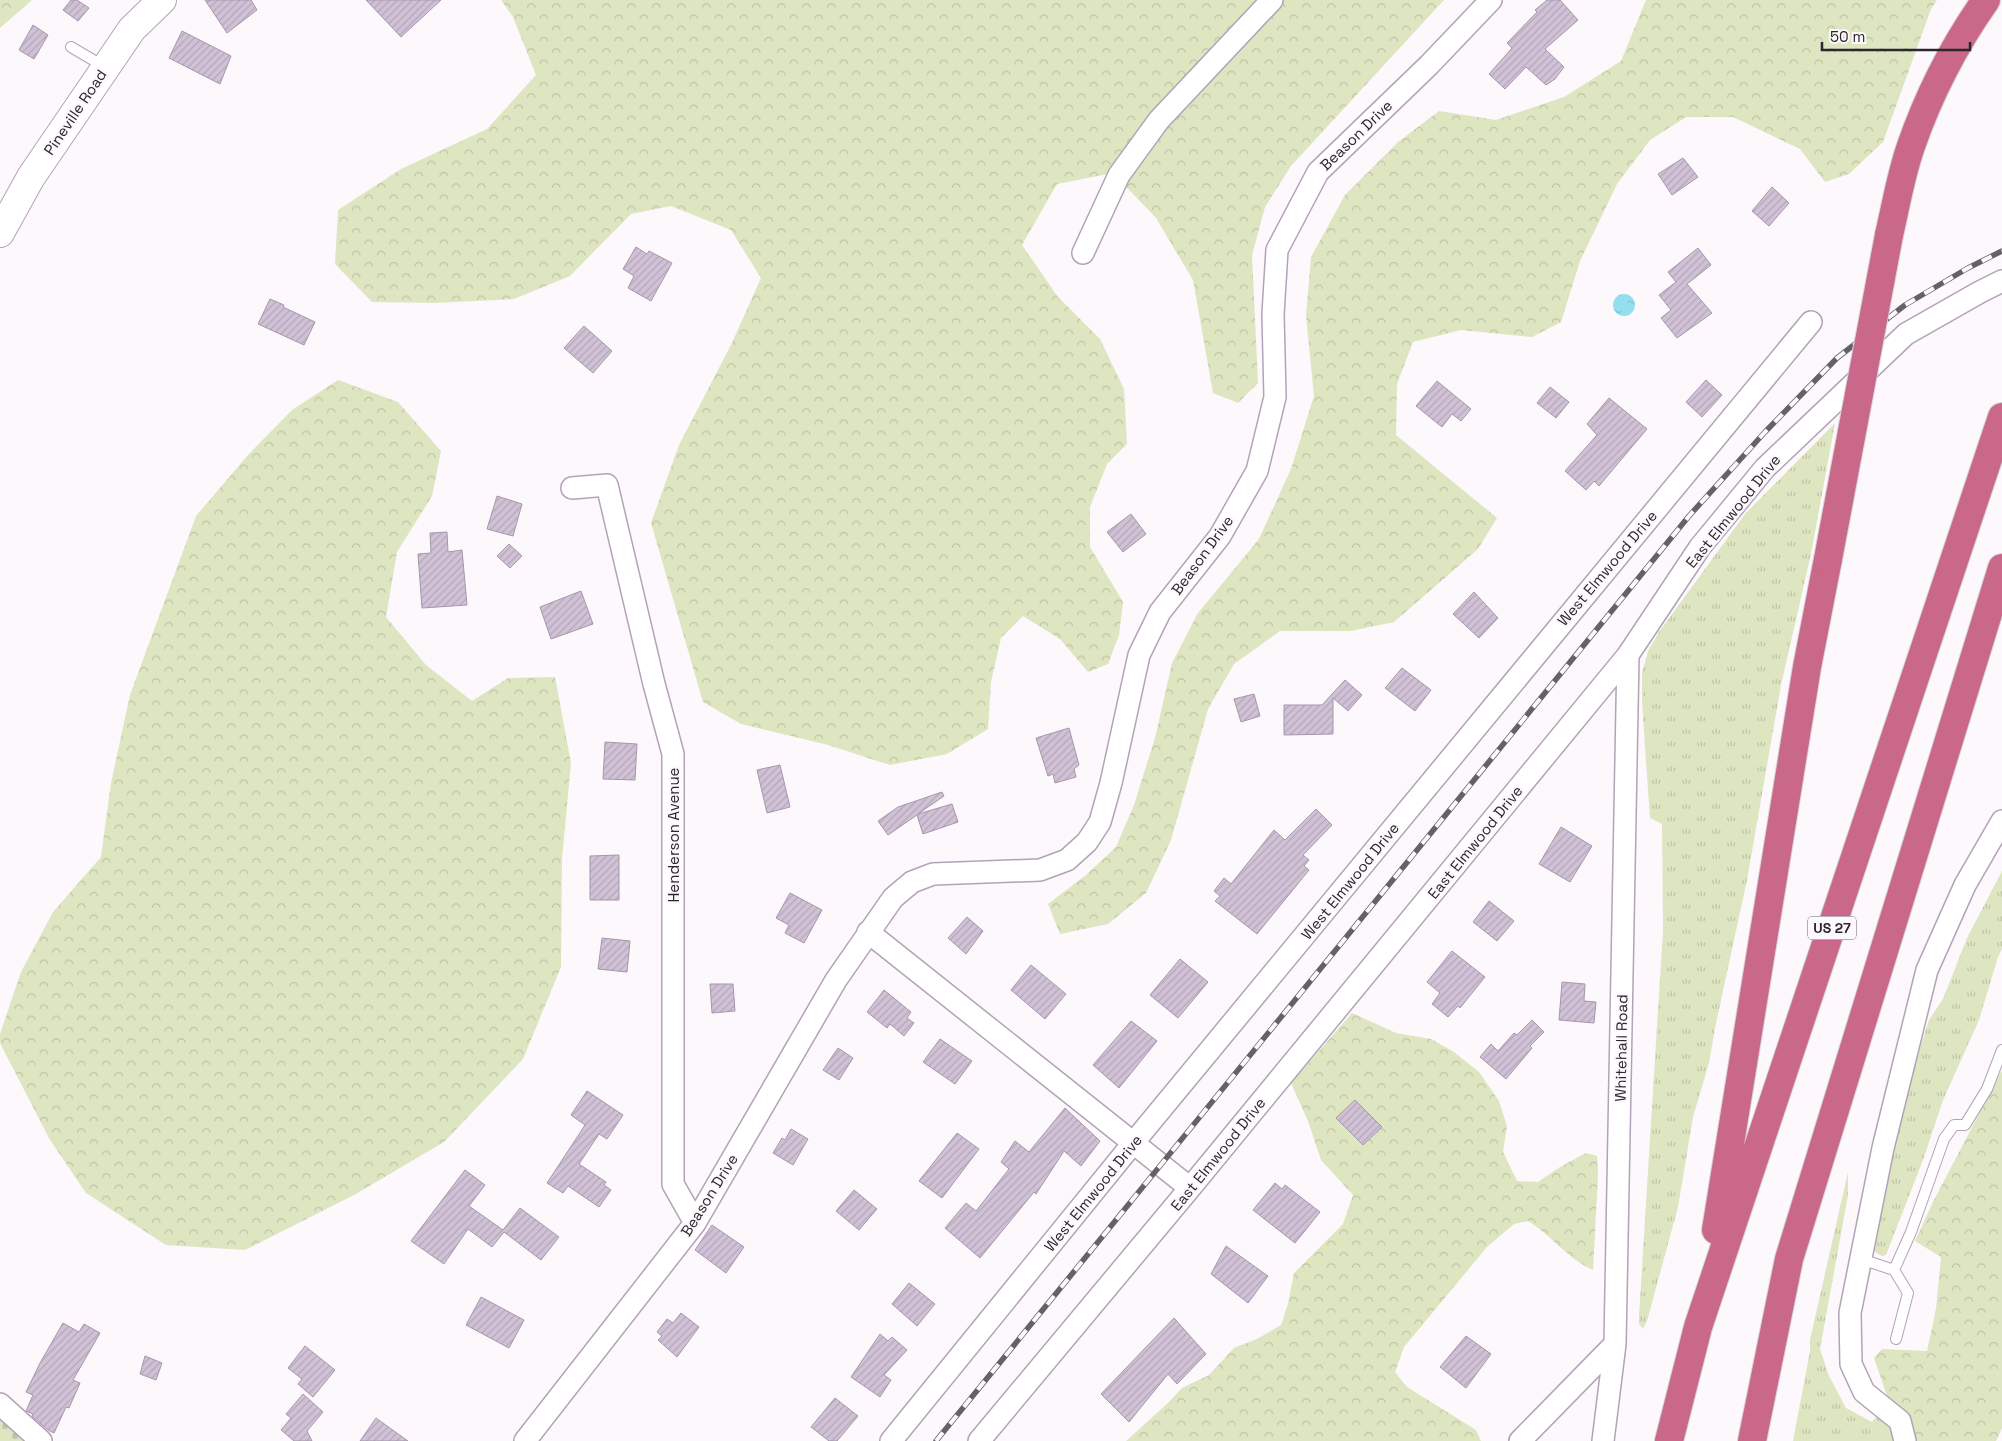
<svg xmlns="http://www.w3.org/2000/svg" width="2002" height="1441" font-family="'Space Grotesk',sans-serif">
	<defs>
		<pattern id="grass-tufts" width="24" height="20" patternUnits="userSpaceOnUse" patternTransform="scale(1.25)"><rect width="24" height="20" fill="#dee5c1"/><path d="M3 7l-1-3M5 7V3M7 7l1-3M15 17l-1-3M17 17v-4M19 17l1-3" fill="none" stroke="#bfc4a6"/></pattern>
		<pattern id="forest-crowns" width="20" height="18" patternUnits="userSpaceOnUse" patternTransform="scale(1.25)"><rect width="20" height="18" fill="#dee5c1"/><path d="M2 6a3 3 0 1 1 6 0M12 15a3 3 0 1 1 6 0" fill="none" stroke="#bfc4a6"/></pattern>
		<pattern id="cemetery-stones" width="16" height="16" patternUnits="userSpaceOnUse" patternTransform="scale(1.25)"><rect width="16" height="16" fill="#dee5c1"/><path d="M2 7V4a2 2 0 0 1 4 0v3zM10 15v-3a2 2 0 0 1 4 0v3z" fill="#bfc4a6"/></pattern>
		<pattern id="water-ripples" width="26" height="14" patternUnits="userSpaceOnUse" patternTransform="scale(1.25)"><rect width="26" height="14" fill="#93dfef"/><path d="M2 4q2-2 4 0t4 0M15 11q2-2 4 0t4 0" fill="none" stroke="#7fbfcd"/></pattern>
		<pattern id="building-hatch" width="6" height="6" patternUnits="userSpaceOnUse" patternTransform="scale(1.25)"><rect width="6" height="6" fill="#d1c1d6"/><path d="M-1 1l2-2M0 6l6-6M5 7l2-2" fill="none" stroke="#b4a6b8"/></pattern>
	</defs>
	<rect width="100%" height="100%" fill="#fcf8fc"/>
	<path fill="url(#grass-tufts)" d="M1835,423L1811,554L1781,685L1747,880L1715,1028L1709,1063L1693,1117L1678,1207L1647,1321L1643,1329L1639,1324V1316L1663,930L1662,824L1650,818L1642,703V673L1648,651L1659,632L1745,514Z
		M2002,871V949L1998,957L1979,1020L1943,1100L1923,1160L1886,1255L1882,1256L1875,1252L1874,1249L1899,1127L1915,1063L1929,1020L1943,999L1967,938Z
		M1848,1172V1195L1820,1349L1829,1376L1846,1408L1872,1422L1877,1416L1890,1425L1897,1441H1793L1810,1351V1340Z"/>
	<path fill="url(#forest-crowns)" fill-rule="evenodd" d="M0,0H32L0,28Z
		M501,0H1444L1291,166L1265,207L1252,255L1258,383L1238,403L1213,393L1193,280L1156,218L1113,173L1057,184L1022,245L1058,297L1100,339L1124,389L1127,444L1107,464L1090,507V547L1123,602L1119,635L1108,664L1088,672L1060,639L1023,616L1001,638L991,682L988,729L947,754L890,765L828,745L741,724L703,702L651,523L679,445L731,345L761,278L731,230L671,206L631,214L570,276L514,299L435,303L372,302L335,264L338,210L401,169L487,129L536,75L513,17Z
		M1646,0H1937L1931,9L1883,142L1849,174L1825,182L1800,149L1733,117H1686L1650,140L1617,184L1580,261L1561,322L1532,337L1461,330L1413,342L1397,384L1396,435L1497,518L1478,549L1394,622L1351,631H1280L1234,664L1208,709L1171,840L1146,893L1108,924L1060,934L1048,904L1086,875L1116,847L1134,805L1155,738L1172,663L1198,613L1259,539L1291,469L1314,396L1306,316L1311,257L1345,195L1398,142L1439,111L1496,120L1564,97L1621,61Z
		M338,380L398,402L441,451L432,496L397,552L386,617L426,665L472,701L508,678L555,677L571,763L562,859L561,967L523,1059L444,1142L354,1195L245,1250L166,1245L86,1193L50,1140L0,1043V1034L21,972L53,912L101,857L111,783L130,695L196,516L248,455L292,410Z
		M1352,1013L1396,1033L1431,1039L1454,1052L1479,1072L1499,1101L1507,1126L1503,1152L1517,1181L1538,1182L1560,1167L1586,1153L1597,1156L1598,1175L1593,1270C1568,1259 1551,1235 1528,1221L1514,1224L1487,1247L1404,1347L1395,1372L1407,1387L1476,1430L1481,1441H1126L1168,1403L1182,1388L1209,1375L1234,1348L1257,1339L1281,1325L1288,1304L1294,1273L1343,1224L1353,1195L1321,1160L1308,1121L1291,1083ZM1355,1100L1382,1127L1363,1145L1337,1119Z
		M2002,1070V1428L1996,1441H1916L1909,1416L1887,1396L1874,1358L1882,1349L1927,1351L1936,1309L1941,1257L1915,1241L1934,1200Z"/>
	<path fill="url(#cemetery-stones)" d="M0,1415L29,1441H0Z"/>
	<path fill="url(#water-ripples)" d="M1613 305a11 11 0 1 1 22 0a11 11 0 1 1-22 0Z"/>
	<path fill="url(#building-hatch)" stroke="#a697ab" d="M71,0H77L89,8L78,21L63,10Z
		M205,0H251L257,10L227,33Z
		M366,0H441L401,37Z
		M1547,0H1560L1578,20L1545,49L1564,67L1555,79L1546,85L1526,67L1505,89L1489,74L1512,48L1507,43L1537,12L1535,10Z
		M33,25L48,35L34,59L19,50Z
		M182,31L231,56L220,84L169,58Z
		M1683,158L1698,177L1672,195L1658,174Z
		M1772,187L1789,203L1769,226L1752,211Z
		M636,247L647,254L649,251L672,263L651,301L628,288L634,276L623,269Z
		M1698,248L1711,265L1687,284L1712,313L1677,338L1661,318L1671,310L1659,295L1676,282L1668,272Z
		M270,299L284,305L283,307L315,322L304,345L258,324Z
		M584,326L612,351L593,373L564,348Z
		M1706,380L1722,395L1702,417L1686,402Z
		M1437,381L1471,409L1461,421L1452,414L1442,427L1416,406Z
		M1550,387L1569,402L1556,418L1537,403Z
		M1609,398L1647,429L1599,486L1594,481L1586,490L1565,471L1597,435L1587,424Z
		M497,496L522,504L513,536L487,529Z
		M1131,514L1146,534L1123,552L1107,532Z
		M447,532L448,552L462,550L467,605L422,608L418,554L431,553L430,533Z
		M509,544L522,556L510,568L497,556Z
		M581,591L593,624L551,639L540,607Z
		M1474,592L1498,618L1479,638L1453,614Z
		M1402,668L1431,690L1415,711L1385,688Z
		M1345,680L1362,695L1348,711L1333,698V734L1284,735V705H1322Z
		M1254,694L1260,716L1241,722L1234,699Z
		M1069,728L1079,765L1074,769L1076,777L1055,783L1053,774L1048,776L1036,738Z
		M605,742L637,744L635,780L603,779Z
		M780,765L790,807L767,813L757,770Z
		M942,792L944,796L918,814L952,804L958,822L923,834L917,815L888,835L878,821L898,807Z
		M1316,809L1332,825L1303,855L1309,860L1304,866L1309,870L1257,934L1215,901L1220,896L1214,891L1224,878L1231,884L1274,830L1285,840Z
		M1561,827L1592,846L1570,882L1539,864Z
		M619,855V900H590V856Z
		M790,893L822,910L804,943L785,933L789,925L776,918Z
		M1489,901L1514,921L1497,941L1473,922Z
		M967,917L983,931L966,954L948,938Z
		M602,938L630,941L627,972L598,969Z
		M1452,951L1485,977L1460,1008L1458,1006L1448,1017L1432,1004L1440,993L1427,982Z
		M1180,959L1208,982L1178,1018L1150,995Z
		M1031,965L1066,994L1045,1019L1011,990Z
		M1562,982L1585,984L1584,1001L1596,1002L1594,1023L1559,1020Z
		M710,984H733L735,1011L712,1013Z
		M884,990L911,1012L907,1018L914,1023L904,1036L890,1024L887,1028L867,1012Z
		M1532,1020L1544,1032L1530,1046L1532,1048L1506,1079L1480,1057L1491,1044L1498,1051L1514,1033L1517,1035Z
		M1131,1021L1157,1041L1119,1088L1093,1065Z
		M940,1039L972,1061L955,1084L923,1062Z
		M838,1048L853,1058L839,1080L823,1070Z
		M587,1091L623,1115L607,1139L599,1134L579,1164L606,1182L604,1185L611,1190L599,1207L568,1186L563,1193L547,1183L585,1125L571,1115Z
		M1355,1100L1382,1127L1363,1145L1336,1118Z
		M1065,1108L1100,1141L1081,1166L1064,1151L1036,1194L1034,1192L980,1258L945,1228L966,1203L976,1211L1009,1169L1001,1162L1015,1141L1029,1152Z
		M791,1129L808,1139L793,1165L773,1153L782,1138L785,1140Z
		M957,1133L979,1149L942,1198L919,1181Z
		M465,1170L485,1185L469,1206L503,1230L520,1208L559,1237L541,1260L504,1232L492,1247L468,1229L444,1264L411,1241Z
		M1275,1183L1282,1189L1285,1185L1320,1212L1295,1243L1253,1210Z
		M854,1190L877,1209L859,1230L836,1211Z
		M712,1225L744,1247L726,1273L695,1250Z
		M1226,1246L1268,1276L1248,1303L1211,1274Z
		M909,1283L935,1304L917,1326L892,1304Z
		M481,1297L524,1320L509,1348L466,1325Z
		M681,1313L699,1327L677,1357L658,1340L662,1336L657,1332L667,1319L673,1323Z
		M1174,1318L1206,1354L1177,1384L1168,1374L1129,1422L1101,1394Z
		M63,1323L79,1332L84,1324L100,1333L73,1380L80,1383L69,1408L66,1407L54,1433L48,1430L32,1416L33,1414L26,1411L33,1395L26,1392L40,1363Z
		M880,1334L888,1341L892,1337L907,1350L884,1375L891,1380L880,1397L851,1377Z
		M1466,1336L1491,1354L1466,1388L1440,1367Z
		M305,1346L335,1370L313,1397L298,1384L302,1379L288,1368Z
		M145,1356L162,1363L156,1380L140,1374Z
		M303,1394L323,1412L307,1431L312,1441H294L281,1430L291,1418L286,1414Z
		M835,1398L858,1416L837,1441H829L811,1427Z
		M376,1418L408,1441H360Z"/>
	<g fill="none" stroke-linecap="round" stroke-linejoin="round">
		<g stroke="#b2a3b7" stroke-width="12">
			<path id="lane" d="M71,47L105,67
				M1861,1259L1894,1270
				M1894,1270L1911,1232L1944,1139L1954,1125H1965L1987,1089L2002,1050
				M1894,1270L1908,1293L1896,1339"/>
		</g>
		<g stroke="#b2a3b7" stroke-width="24">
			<path id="street" d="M1083,253L1119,175L1159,120L1272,0
				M572,488L607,485L654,684L673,754V1184L695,1223
				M868,932L1190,1188
				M0,1404L41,1441
				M525,1441L695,1223L836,980L893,898L912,882L933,874L1040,870L1067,860L1087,842L1100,822L1111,783L1139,655L1160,612L1220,536L1257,471L1275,397L1273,314L1277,250L1318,172L1429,65L1491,0
				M891,1441L1134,1142L1811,322
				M979,1441L1190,1188L1628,655L1700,547L1765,468L1906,334L1980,292L2002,281
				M1520,1441L1615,1344
				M1603,1441L1615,1344L1628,655
				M1905,1441L1900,1421L1864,1392L1851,1364L1850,1313L1883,1148L1927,970L1965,885L2002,821"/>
		</g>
		<g stroke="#b2a3b7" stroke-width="30">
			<path id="secondary" d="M0,233L31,177L132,29L162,0"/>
		</g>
		<g stroke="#d5d4d5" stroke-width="30">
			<path id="highway" d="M1889,235C1896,205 1901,174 1911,146C1929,94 1955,44 1986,0
				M1716,1230L1807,667L1828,559
				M1669,1441L1698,1327L2002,417
				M1752,1441L1789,1259L2002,568"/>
		</g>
		<use href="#lane" stroke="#fff" stroke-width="10"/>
		<use href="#street" stroke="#fff" stroke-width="21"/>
		<use href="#secondary" stroke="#fff" stroke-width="28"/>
		<use href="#highway" stroke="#c96888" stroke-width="28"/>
		<g stroke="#666168" stroke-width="5.5">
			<path id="rail" d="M936,1441L1689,516L1765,432L1837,358L1905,305L1968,268L2002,251"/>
		</g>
		<use href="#rail" stroke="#fcf8fc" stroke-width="4" stroke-dasharray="11" stroke-linecap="butt"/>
		<g stroke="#d5d4d5" stroke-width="30" stroke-linecap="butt">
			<path id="highway-bridge" d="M1828,559L1889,235"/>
		</g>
		<use href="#highway-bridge" stroke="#c96888" stroke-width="28"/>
	</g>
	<g text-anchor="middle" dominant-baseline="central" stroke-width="5" stroke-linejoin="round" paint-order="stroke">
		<rect fill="#fcf8fc" stroke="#6a656c" stroke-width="1" x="1808" y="916.5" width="48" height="23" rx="4"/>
		<g font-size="14" font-weight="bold" fill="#2c262e">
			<text x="1832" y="928">US 27</text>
		</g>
		<g font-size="15" fill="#2c262e" stroke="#fcf8fc">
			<text transform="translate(75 112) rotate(-56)">Pineville Road</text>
			<text transform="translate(1356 135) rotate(-44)">Beason Drive</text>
			<text transform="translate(1733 511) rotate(-51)">East Elmwood Drive</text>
			<text transform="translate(1202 555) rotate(-54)">Beason Drive</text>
			<text transform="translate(1607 568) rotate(-50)">West Elmwood Drive</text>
			<text transform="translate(673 835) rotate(-90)">Henderson Avenue</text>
			<text transform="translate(1475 842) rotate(-51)">East Elmwood Drive</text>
			<text transform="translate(1350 881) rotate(-51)">West Elmwood Drive</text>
			<text transform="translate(1621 1048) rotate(-89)">Whitehall Road</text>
			<text transform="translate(1218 1154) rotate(-51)">East Elmwood Drive</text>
			<text transform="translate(1093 1193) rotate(-51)">West Elmwood Drive</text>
			<text transform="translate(709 1195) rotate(-58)">Beason Drive</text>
		</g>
	</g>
	<path d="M1822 42v8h148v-8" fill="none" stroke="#2c262e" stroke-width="2.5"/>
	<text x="1830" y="42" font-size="15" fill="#2c262e" stroke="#fcf8fc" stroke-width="4" paint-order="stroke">50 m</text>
</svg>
